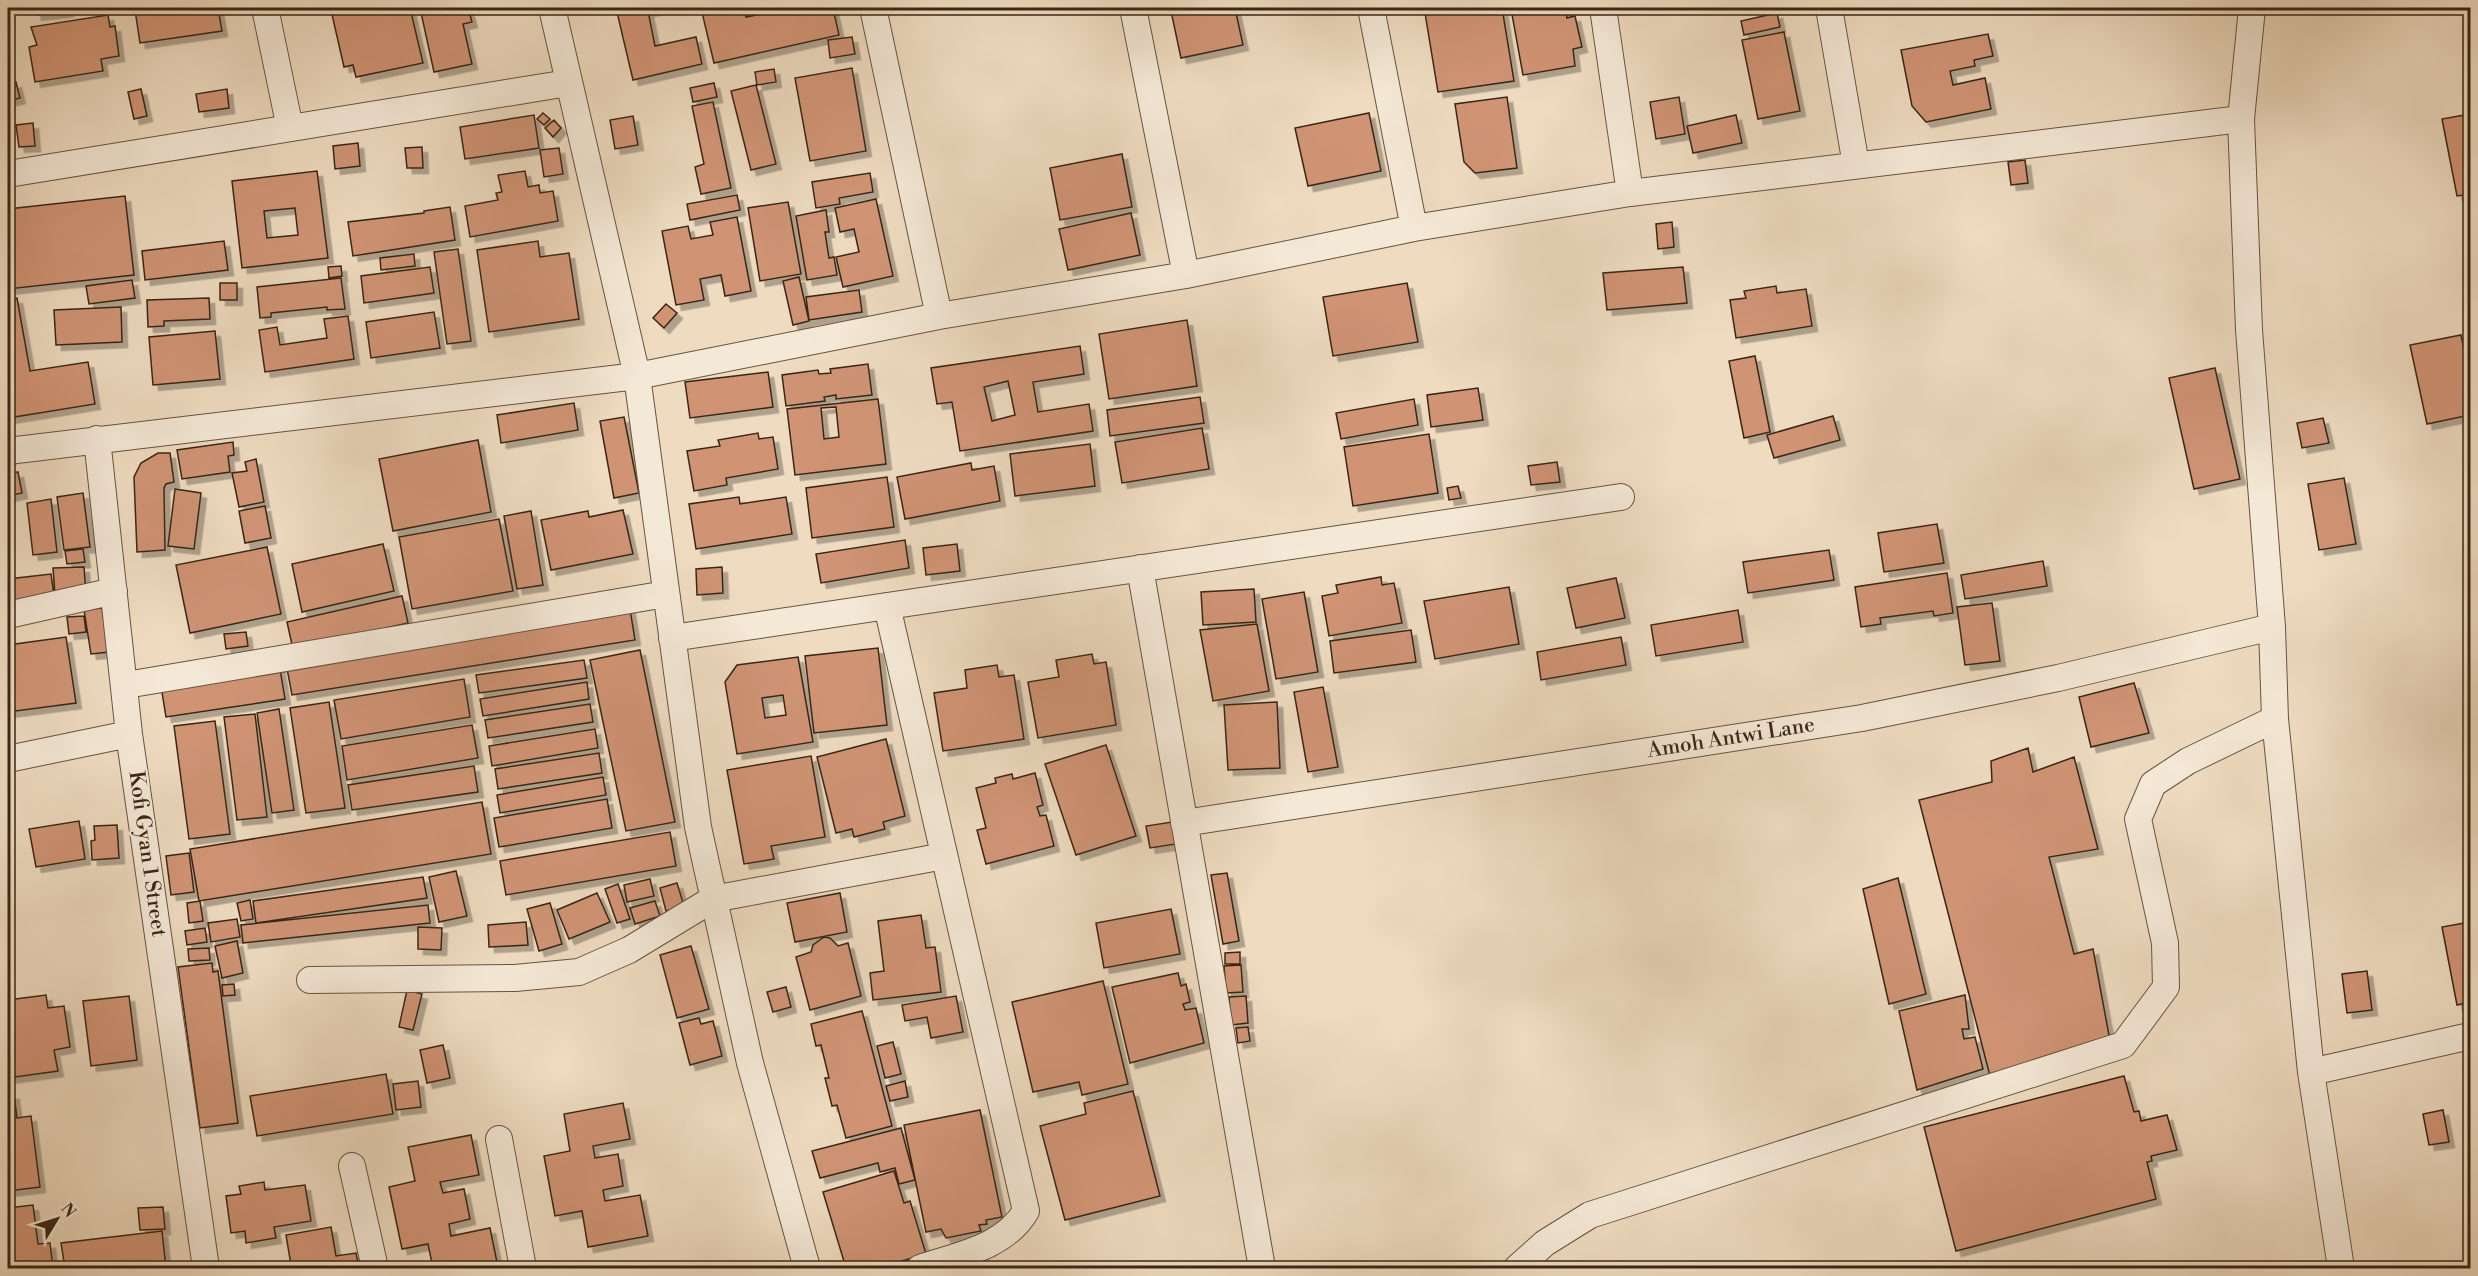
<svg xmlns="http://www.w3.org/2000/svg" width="2478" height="1276" font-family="'Libre Bodoni',serif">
	<defs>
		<filter id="shadow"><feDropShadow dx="5.5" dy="5.5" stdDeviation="0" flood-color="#0004"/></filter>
	</defs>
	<rect width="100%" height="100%" fill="#eedbc0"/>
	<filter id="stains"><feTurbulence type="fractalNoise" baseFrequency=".00333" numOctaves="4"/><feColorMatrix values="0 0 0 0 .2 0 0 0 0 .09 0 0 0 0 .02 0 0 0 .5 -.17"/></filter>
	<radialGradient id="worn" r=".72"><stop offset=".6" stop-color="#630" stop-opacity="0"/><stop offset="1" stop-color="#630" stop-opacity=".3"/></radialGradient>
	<path fill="#d09475" stroke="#392715" stroke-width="1.5" fill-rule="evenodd" filter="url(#shadow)" d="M35,8H67L68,11L36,15Z
		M150,8H218L222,31L140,43L135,10Z
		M341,8H410L423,63L356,77L353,65L344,67L331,10Z
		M420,8H468L472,22L463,24L472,64L434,72Z
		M616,8H665L648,11L655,46L696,37L702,64L633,80Z
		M701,8H744L746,17L791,8H833L839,35L714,63Z
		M1188,8H1235L1243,45L1181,58L1171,11Z
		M1461,8H1502L1514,81L1438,92L1425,13Z
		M1519,8H1565L1567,18L1575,16L1582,47L1573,49L1575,66L1523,75L1511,9Z
		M1777,13L1780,27L1744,35L1741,21Z
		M108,15L110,27L115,26L119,56L101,59L103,71L35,82L29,47L37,45L31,27Z
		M1784,32L1800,111L1758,119L1742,40Z
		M1988,34L1993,56L1974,60L1975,66L1950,71L1953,85L1985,78L1991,109L1926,122L1912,106L1901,50Z
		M852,37L855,54L830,58L828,40Z
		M852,68L866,151L810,161L795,78Z
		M774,69L776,82L757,85L755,72Z
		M16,82L20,98L8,101V85Z
		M714,83L717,97L693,102L690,88Z
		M756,85L776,164L751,170L731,91Z
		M141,89L147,116L134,119L128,92Z
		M227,89L229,108L199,112L196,94Z
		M1507,97L1517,168L1475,173L1464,162L1455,104Z
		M1679,97L1685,134L1656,139L1650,102Z
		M713,102L731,188L701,194L695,167L704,164L692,106Z
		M543,113L550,119L544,125L537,119Z
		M1369,113L1381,171L1308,186L1295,128Z
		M2470,114V194L2457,196L2442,119Z
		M534,115L539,148L465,159L460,127Z
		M1736,115L1742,143L1693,153L1687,126Z
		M633,116L638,145L615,149L610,120Z
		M554,120L561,128L553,137L545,128Z
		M33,123L35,146L19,147L16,125Z
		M358,143L360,166L335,169L333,146Z
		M422,147L423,168H407L405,148Z
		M559,148L563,174L544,177L540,150Z
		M1122,154L1132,207L1060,220L1050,168Z
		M2025,160L2028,183L2011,185L2008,162Z
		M317,171L328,258L242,268L232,181ZM295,208L298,235L267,238L264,211Z
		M525,171L528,187L539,185L540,193L553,191L558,221L470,237L465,206L498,200L496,193L502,192L498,175Z
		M870,173L873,192L839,198L840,204L816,208L812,182Z
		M737,195L740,210L690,220L687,204Z
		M125,196L134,275L8,289V209Z
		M876,199L893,276L843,287L836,257L859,252L854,229L840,232L835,208Z
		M788,202L801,274L760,281L748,208Z
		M450,207L455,240L353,256L348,222L424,213V211Z
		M826,210L829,232H825L829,258L834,257L837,275L807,280L796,216Z
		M1131,213L1140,255L1068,270L1059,229Z
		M737,217L751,291L725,296L721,275L700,279L704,300L676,305L662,231L688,226L691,239L713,235L710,222Z
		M1672,222L1674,247L1658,249L1656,224Z
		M224,241L228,270L145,280L142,251Z
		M538,241L540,257L569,253L579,319L489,332L477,250Z
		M458,249L471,341L447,344L434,252Z
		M414,254L415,266L381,270L380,258Z
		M341,266L342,276L329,278L328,267Z
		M430,267L434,293L364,303L361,276Z
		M1683,267L1687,303L1607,310L1603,273Z
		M799,277L809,321L793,325L783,281Z
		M341,278L345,309L327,310V307L271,313V317L260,318L257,287Z
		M132,280L135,298L89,304L86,286Z
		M220,283H237V300H220Z
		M1407,283L1418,342L1333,356L1323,297Z
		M1776,286L1777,293L1806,289L1812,326L1736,338L1730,300L1746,298L1744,291Z
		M859,290L862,312L809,320L806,297Z
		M17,298L30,371L88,362L95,404L8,418V299Z
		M209,298L210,319L164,321V326L148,327L147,300Z
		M666,304L677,313L664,328L653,318Z
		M121,307L122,342L56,345L54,310Z
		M434,312L440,348L371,358L366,322Z
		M348,316L354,359L265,372L259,330L277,327L280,345L327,338L324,319Z
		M1187,320L1197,386L1109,399L1099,334Z
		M215,331L220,379L153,385L149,337Z
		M2461,335L2470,379V415L2427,424L2410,345Z
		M1080,346L1084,374L1033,382L1038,412L1089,404L1093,431L960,451L952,402L937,404L931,368ZM1008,381L1015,415L992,421L984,387Z
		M1755,356L1770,432L1744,438L1729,361Z
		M868,364L872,395L836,399V395L824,397L825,401L786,406L782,375L818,370L819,374L831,373L830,369Z
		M2215,368L2240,479L2194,489L2169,378Z
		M768,372L773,407L690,418L685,382Z
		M1478,388L1483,420L1431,427L1427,395Z
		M1200,397L1204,423L1110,436L1107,410Z
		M878,399L886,464L795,475L787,409ZM836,407L839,437L824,439L821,408Z
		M1414,399L1418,425L1341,439L1336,413Z
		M574,403L578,430L501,443L497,415Z
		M1833,416L1840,440L1774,458L1767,435Z
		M624,417L639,493L614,498L600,421Z
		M2323,418L2329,443L2302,448L2297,423Z
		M1202,428L1209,469L1122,483L1115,442Z
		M758,433L759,439L773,437L778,469L726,478L727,485L694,491L687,451L720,446L718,440Z
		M1429,434L1438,493L1353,506L1344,447Z
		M478,440L491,512L393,531L379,459Z
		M233,442L234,455L228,456L230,472L182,479L177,450Z
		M1090,444L1095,486L1015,496L1010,454Z
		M158,453H170L174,482L166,484L164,488L165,550L137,552L134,477L141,463Z
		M256,459L264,502L239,507L232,473L247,471L245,462Z
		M1557,462L1560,482L1531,485L1528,466Z
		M971,463L972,470L994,466L1000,501L905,519L897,477Z
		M18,472L22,493L8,496V474Z
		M887,477L894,527L812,538L806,488Z
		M2344,478L2356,544L2319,550L2308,484Z
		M1458,486L1461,498L1449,500L1447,488Z
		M175,489L201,493L194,549L168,546Z
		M83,493L90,547L64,550L57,497Z
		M739,497L740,504L786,497L792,534L696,549L689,504Z
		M51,499L57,552L33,555L27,503Z
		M265,506L271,538L245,543L239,511Z
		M623,510L633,554L551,570L541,520L588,511L589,517Z
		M531,511L543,585L517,589L504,516Z
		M499,519L513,591L412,609L399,537Z
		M1937,524L1944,563L1884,572L1878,533Z
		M905,540L909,568L821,583L816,554Z
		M383,544L394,591L302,612L292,564Z
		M957,544L960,571L926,575L923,548Z
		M267,547L281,614L190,633L176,565Z
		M83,549L85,562L67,564L65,551Z
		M1829,550L1834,580L1748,593L1743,562Z
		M2043,561L2047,586L1965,599L1961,575Z
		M84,567L86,594L55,595L53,568Z
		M722,567L723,593L697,595L696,569Z
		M1947,573L1953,613L1934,616L1933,611L1880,618L1881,624L1861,627L1855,587Z
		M51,574L54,596L8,601V579Z
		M1381,577L1382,585L1394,583L1402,623L1329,636L1322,596L1338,593L1336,585Z
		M1616,578L1625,618L1576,628L1567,588Z
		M1509,587L1519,644L1435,659L1424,601Z
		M1254,589L1256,622L1203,625L1201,592Z
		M1304,592L1318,672L1276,679L1262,599Z
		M402,596L408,623L293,649L287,622Z
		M629,603L635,640L292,695L285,658Z
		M1992,603L2000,661L1965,665L1957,607Z
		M102,608L109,652L91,654L84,610Z
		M1738,610L1743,642L1656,656L1651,625Z
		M84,616L86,632L69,634L67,617Z
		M1257,624L1269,691L1213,701L1200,630Z
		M1411,630L1416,662L1334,673L1330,641Z
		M246,632L248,646L226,649L224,634Z
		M66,637L76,703L8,712V645Z
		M1621,637L1626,665L1541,680L1537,652Z
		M878,648L887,725L814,733L805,656Z
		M640,650L675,822L626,831L590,660Z
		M1092,654L1094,664L1106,662L1116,725L1038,738L1028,682L1059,677L1056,660Z
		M798,657L813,742L737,754L725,682L737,665ZM783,695L786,715L765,718L762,698Z
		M584,660L587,678L479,693L476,675Z
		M279,663L285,699L166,717L160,680Z
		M997,665L999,677L1014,675L1024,739L943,751L934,693L967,688L965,670Z
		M464,679L470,717L341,739L334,700Z
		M587,682L589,699L483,716L480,699Z
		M2134,683L2149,733L2091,747L2079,697Z
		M1323,687L1338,767L1308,772L1294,692Z
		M329,702L345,808L306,813L290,708Z
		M1277,702L1280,768L1228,770L1224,705Z
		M590,704L593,722L488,738L485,720Z
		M279,709L294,810L272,813L257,713Z
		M255,714L267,817L237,820L224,717Z
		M215,721L230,834L189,839L174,726Z
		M472,725L478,758L347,780L342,746Z
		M595,729L598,748L492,766L489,746Z
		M886,739L905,816L883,822L885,829L854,837L852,829L836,833L817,757Z
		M1106,745L1136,836L1076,855L1045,764Z
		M2028,748L2033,772L2074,757L2098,849L2049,857L2074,954L2093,949L2111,1046L1991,1080L1919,800L1992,782L1991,761Z
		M599,753L602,773L498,789L495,769Z
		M811,756L825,837L771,846L774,859L744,864L727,770Z
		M474,766L478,792L352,810L348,785Z
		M1035,773L1043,805L1037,807L1040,816L1046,815L1054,846L986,864L977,830L986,828L976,788L996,783L995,778L1012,774L1013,779Z
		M603,777L606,795L500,813L497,795Z
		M607,799L612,828L499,847L494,818Z
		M482,802L491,854L199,901L190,849Z
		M79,821L85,859L36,867L29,829Z
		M1172,822L1176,844L1150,848L1146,826Z
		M117,825L119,858L92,860L91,841L95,840L94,826Z
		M670,832L676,866L506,895L500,861Z
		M189,853L194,892L171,895L166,856Z
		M456,871L467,916L439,922L429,877Z
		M1227,873L1239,941L1223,944L1211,875Z
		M423,877L427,898L256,923L253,901Z
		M1898,878L1926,994L1889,1004L1863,889Z
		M650,879L654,896L627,902L624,885Z
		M677,883L684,906L666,911L660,888Z
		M618,884L630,919L617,923L605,889Z
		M597,893L610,922L569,939L557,910Z
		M840,893L847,932L795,942L787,903Z
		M250,900L253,919L241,921L237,903Z
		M200,901L203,921L189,923L187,903Z
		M655,901L660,916L635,924L630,908Z
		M550,903L562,944L539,951L527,909Z
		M428,905L430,923L243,943L241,925Z
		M1171,909L1180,954L1104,968L1096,923Z
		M921,915L926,948L935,947L941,992L873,1000L870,973L884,971L878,921Z
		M237,919L240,937L211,942L208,923Z
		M526,922L528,945L489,947L488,925Z
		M2470,922V1002L2457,1005L2442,927Z
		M418,927L442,928L441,950L418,949Z
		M205,928L207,942L187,945L185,931Z
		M824,937L830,938L838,946L848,943L861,996L810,1010L796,957L811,952L813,945Z
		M237,941L243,973L222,978L215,946Z
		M691,946L709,1009L677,1018L660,955Z
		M209,948L210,960L189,961L188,949Z
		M1240,952V964H1225V953Z
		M212,963L213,972L218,971L238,1123L200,1128L178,967Z
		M1241,965L1243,992L1226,993L1224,966Z
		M2367,971L2372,1010L2347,1013L2342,974Z
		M1178,973L1181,986L1186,984L1190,1002L1183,1004L1185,1010L1196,1008L1204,1043L1130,1063L1112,987Z
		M1103,981L1128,1084L1082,1095L1079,1082L1033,1092L1012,1002Z
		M234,984L235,995L223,996L222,985Z
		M786,987L791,1007L773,1012L767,992Z
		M407,990L422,994L413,1030L399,1027Z
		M46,995L48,1008L64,1006L70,1047L54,1050L58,1071L8,1078V1000Z
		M1965,995L1969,1029H1962L1964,1039L1975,1037L1983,1069L1917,1090L1899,1011Z
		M129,996L137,1060L91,1066L83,1001Z
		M956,996L963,1032L931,1038L927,1017L905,1021L902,1005Z
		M1246,996L1248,1023L1231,1025L1229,997Z
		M862,1011L892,1126L846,1138L837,1105L832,1106L825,1078H829L821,1045L816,1046L811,1024Z
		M699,1018L701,1024L713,1021L722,1056L690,1065L679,1023Z
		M1248,1027L1250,1041L1238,1043L1236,1028Z
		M893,1042L901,1074L885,1078L877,1046Z
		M443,1045L450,1078L427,1083L420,1050Z
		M386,1074L393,1114L257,1136L250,1096Z
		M2124,1076L2134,1112L2139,1111L2141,1121L2167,1115L2177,1150L2151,1156L2152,1161L2147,1162L2156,1199L1956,1251L1924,1127Z
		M418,1081L421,1107L396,1110L393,1084Z
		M905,1081L908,1097L890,1101L886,1086Z
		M1133,1091L1160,1196L1065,1220L1040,1126L1086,1114L1084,1103Z
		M8,1094H14L17,1118L31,1116L40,1187L8,1191Z
		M623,1103L630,1139L593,1146L595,1158L618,1154L623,1186L603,1190L605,1201L640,1195L648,1236L588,1247L582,1211L555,1216L544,1156L570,1151L564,1114Z
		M980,1110L1002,1217L986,1220L987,1224L979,1225L981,1231L946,1238L941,1229L926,1232L904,1125Z
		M2443,1110L2449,1142L2429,1145L2423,1114Z
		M901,1128L915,1180L899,1184L895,1168L880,1172L878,1163L820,1178L812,1151Z
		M471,1135L479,1175L440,1182L443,1193L464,1189L470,1219L449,1224L451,1236L490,1228L498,1267L433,1268L428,1244L402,1249L389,1187L415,1181L408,1147Z
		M894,1171L904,1203L910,1201L926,1254L878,1268H846L823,1192Z
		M264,1182L265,1190L305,1185L311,1221L274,1227L276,1238L246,1243L245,1231L231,1233L226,1196L241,1194L239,1186Z
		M33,1205L38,1244L50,1243L53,1268H8V1208Z
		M163,1207L165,1229L140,1230L138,1208Z
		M331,1227L336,1256L356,1253L359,1268H276L291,1265L286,1235Z
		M162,1231L166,1268H65L61,1243Z
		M2442,1262L2444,1268H2410Z"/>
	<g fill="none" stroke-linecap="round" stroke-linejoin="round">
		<g stroke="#665440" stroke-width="28">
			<path id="minor" d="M265,8L290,128
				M552,8L637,376L698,827L750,1063L807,1268
				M873,8L939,316
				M1133,8L1186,275
				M1371,8L1414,228
				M1603,8L1630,193
				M1829,8L1856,165
				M2252,8L2241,119L2249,330L2272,627L2275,719L2311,1072L2341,1268
				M8,174L568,83
				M97,439L129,734L206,1268
				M8,451L637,376L939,316L1186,275L1414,228L1630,193L2241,119
				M1140,568L1262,1268
				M887,606L1026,1211C1004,1248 958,1255 920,1268
				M8,615L114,591
				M672,638L1621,497
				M126,685L666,594
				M8,759L129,734
				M1184,823L1862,718L2058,678L2272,627
				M310,980L515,978L579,972L629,950L713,899L944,856
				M2311,1072L2470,1036
				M499,1139L523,1268
				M352,1166L375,1268
				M1517,1268L1545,1243L1590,1215L2123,1045L2166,987L2165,943L2138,819L2153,784L2188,761L2275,719"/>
		</g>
		<use href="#minor" stroke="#f4e8d6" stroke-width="26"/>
	</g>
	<g text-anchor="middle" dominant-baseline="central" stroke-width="4.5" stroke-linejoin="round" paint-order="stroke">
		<g font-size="21" fill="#392715" stroke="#f4e8d6">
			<text transform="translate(1731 738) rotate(-9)">Amoh Antwi Lane</text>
			<text transform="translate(147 854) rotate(82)">Kofi Gyan 1 Street</text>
		</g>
	</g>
	<rect width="2478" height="1276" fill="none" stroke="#eedbc0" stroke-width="30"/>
	<rect x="9" y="9" width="2460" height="1258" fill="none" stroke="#392715" stroke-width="3"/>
	<rect x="15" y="15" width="2448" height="1246" fill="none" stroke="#392715" stroke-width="1.5"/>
	<g transform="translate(57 1219) rotate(52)" stroke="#f4e8d6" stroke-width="4.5" paint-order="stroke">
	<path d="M0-4.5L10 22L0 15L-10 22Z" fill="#392715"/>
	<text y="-9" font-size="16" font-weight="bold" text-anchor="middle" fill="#392715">N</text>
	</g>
	<rect width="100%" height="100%" filter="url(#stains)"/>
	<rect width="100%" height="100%" fill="url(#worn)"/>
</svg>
